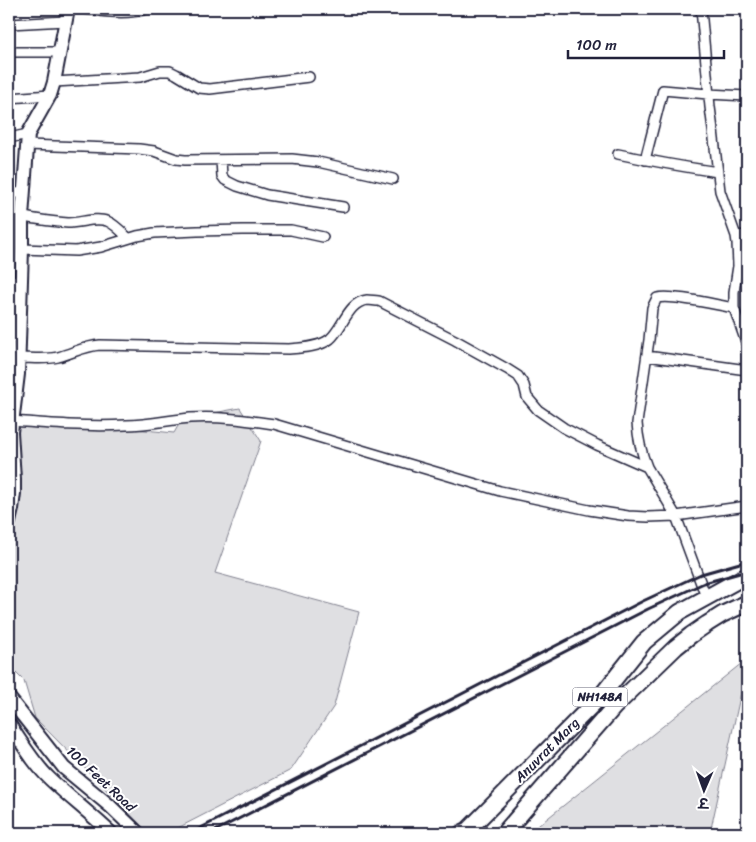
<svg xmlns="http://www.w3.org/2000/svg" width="756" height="842" font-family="Sriracha,'Playpen Sans Deva',sans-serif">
	<rect width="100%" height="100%" fill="#fff"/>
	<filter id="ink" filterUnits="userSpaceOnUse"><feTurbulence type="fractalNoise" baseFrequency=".02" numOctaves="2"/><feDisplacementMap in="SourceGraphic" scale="10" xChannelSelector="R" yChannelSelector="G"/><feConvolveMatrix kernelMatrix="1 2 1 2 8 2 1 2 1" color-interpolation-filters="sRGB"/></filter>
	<g filter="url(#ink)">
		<path fill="#dfdfe2" stroke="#80808e" d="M240,408L261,441L215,573L359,612L334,706L291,770L168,833H149L35,718L24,681L9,666V416L174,433L182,419Z
			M747,659V665L710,833H529Z"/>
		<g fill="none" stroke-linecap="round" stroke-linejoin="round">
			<g stroke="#22223b" stroke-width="12">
				<path id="street" d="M85,9C106,12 127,15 147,9
					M701,9L710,107L713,130L720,191L736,236L737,243L738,266L734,292V308L747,345
					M9,24L66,21
					M9,52H60
					M54,82L140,77L160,71H170L176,74L199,88L210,89L309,77
					M9,98L50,95
					M9,138L28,134
					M27,145L139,149L154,151L176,159L185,160L292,159L318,162L393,179
					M618,154C651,161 684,167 718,172
					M221,160L222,176L225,180L237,186L267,195L343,207
					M645,160L663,90L708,94L747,96
					M9,194L24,192
					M22,217C37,219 53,222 68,223C81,223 95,217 107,221C115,224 122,232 128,238
					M736,236L747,235
					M22,249L76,251L101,247L137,236L154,233L197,231L243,230H291L323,237
					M9,281L21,280
					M647,356L747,370
					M19,358C32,358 45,360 58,357C73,353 85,346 100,345L289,349C301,348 320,347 330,339C343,328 348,302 367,300C371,300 375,301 379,301L455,340L507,369L518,376L524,385L527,397L538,410L564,428L597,445L647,467
					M9,420L12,421C50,424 88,427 126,425C148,425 169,420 190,418C218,416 246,420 274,424L500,491L589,510L628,516L648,517L676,516L747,506
					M706,597L676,516L647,467C641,452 638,439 637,423L649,340L652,308L657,298C672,294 716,305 734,308"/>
			</g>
			<g stroke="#22223b" stroke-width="16">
				<path id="secondary" d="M9,522L12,509L14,493V479L11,432L18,374L22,249V217L28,134L50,95L54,82L68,9
					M9,698L64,768L110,806L138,833
					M9,724C22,743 34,764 50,779C70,798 91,814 111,833"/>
			</g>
			<g stroke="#22223b" stroke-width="19">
				<path id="highway" d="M462,833L468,830L601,696L644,642L680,612L742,578L747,576
					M504,833L614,707L676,647L691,635L707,624L723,614L747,603"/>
			</g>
			<use href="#street" stroke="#fff" stroke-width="9"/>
			<use href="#secondary" stroke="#fff" stroke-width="12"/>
			<use href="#highway" stroke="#fff" stroke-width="15"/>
			<path stroke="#22223b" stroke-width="3" d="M191,833L643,601L701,574L747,561
				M211,833L648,609L704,583L747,571"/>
		</g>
	</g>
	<g text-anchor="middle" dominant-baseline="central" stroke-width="4" stroke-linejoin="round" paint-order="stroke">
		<rect fill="#fff" stroke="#646476" stroke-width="1" x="572.5" y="687.5" width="55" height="19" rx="4"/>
		<g font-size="12" font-weight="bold" fill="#22223b">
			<text x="600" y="697">NH148A</text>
		</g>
		<g font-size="14" fill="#22223b" stroke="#fff">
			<text transform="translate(547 750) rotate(-45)">Anuvrat Marg</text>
			<text transform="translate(101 779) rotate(43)">100 Feet Road</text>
		</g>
	</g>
	<rect width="756" height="842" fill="none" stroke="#fff" stroke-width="30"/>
	<rect x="15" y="15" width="726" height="812" fill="none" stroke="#22223b" stroke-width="2" filter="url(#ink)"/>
	<g transform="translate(704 790) rotate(182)" stroke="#ffffff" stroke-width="4" paint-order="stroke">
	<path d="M0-4L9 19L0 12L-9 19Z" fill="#22223b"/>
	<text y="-8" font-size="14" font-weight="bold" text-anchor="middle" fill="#22223b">उ</text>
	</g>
	<path d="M568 50v8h156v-8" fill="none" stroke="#22223b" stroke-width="2.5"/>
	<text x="576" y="50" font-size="15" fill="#22223b" stroke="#ffffff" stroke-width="4" paint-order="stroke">100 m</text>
</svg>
